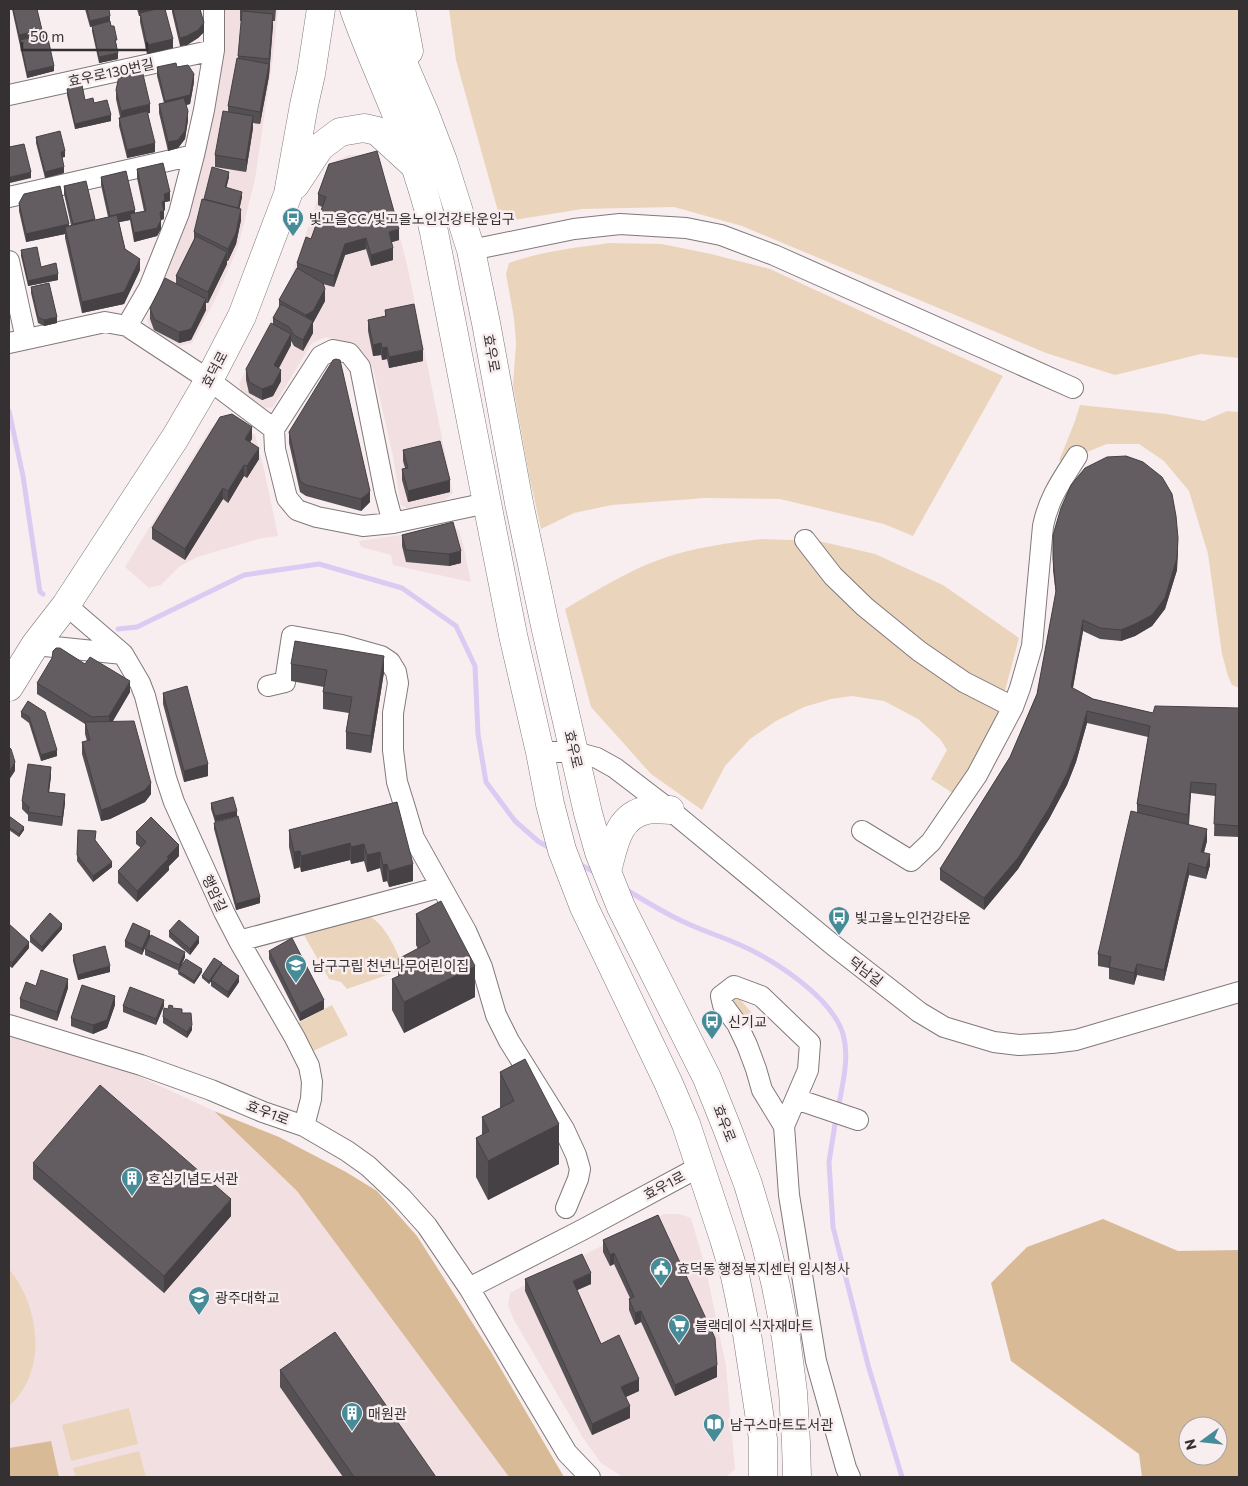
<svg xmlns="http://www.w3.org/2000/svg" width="1248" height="1486" font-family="Commissioner,'Noto Sans KR',sans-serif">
	<rect width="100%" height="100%" fill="#f8eeef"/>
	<path fill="#f1dfe1" d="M224,9H278L273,57L255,179L238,247L215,300L192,343L180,346L150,330L147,320L159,293L187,220L210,123L224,37Z
		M349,155H368L377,158L382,167L408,269L453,493L445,500L408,509L401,505L393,456L373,368L363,356L343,341L326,337L312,343L273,407L266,408L242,393L239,384L287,287L303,243L319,195L331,163Z
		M223,421L235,422L255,435L264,469L278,536L262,538L197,557L180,566L161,585L149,588L125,567L211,428Z
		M452,524L459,531L463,544L471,582L393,565L391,555L361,547L359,541L409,534Z
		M9,1037L106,1061L214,1111L297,1191L509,1477H59L50,1441L9,1448Z
		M664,1214H679L691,1218L706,1270L726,1366L735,1469L726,1477H623L601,1463L583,1438L514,1320L508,1305L510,1293Z"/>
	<path fill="#ead5bc" d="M449,9H1239V358L1201,354L1115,375L1046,353L742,226L674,207L582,209L501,222L456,60Z
		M609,243L662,244L711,254L770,269L941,348L1003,376L913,536L884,524L780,499L705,498L612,505L574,513L541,529L529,475L513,385L516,344L514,318L506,274L509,263C543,251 574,248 609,243Z
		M1080,405L1166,414L1204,421L1227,411L1239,412V688L1232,685L1228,676L1222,654L1208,554L1189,491L1164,461L1139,444H1107L1077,456L1059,461L1075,421Z
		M762,539L819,541L875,554L943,585L1019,638L1002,702L979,755L954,794L931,779L947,750L940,739L918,719L884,701L852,696L831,699L804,707L776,721L750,739L725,766L702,810L651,774L591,707L565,609C597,590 629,570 664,558C695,547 729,543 762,539Z
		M369,916C387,926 396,950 404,969L347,989L341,982L329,979L304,935Z
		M733,992L754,1015L745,1024L729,1001Z
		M332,1005L348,1035L313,1051L298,1023Z
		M9,1269C40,1306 48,1372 9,1406Z
		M129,1408L138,1444L71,1461L62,1425Z
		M139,1451L146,1477H76L73,1468Z"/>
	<path fill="#d9ba96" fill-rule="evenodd" d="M214,1111L279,1137L346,1172L377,1191L417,1236L491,1352L564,1477H509L297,1191Z
		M1103,1219L1178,1251L1239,1250V1477H1142L1139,1454L1011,1361L991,1283L1027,1247ZM1188,1426H1218V1456H1188Z
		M51,1441L59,1477H9V1448Z"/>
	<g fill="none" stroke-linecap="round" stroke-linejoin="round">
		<path stroke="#dccaf3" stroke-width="5" d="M9,411L23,476L40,592L43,594
			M118,629L137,627L244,575L319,564L402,588L456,626L475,666L478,734L486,782L515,821L539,842L552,849
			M579,864L598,874
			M625,889C644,900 662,912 682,921C700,930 720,936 738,944C773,959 832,997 843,1034C850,1059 842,1085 838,1110
			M836,1118L829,1162L833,1227L868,1365L902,1477"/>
		<g stroke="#817879" stroke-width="22">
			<path id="street" d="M9,95L214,50
				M9,197L194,155
				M471,250L574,229L620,224L686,228L721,235L774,255L1073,388
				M9,261L26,339
				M127,326L149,288L179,213L194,155L204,110L214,50V9
				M9,343L105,322L127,326L209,380L274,429
				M333,350L349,353L360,367L385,493L393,523L363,526L317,517L297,510L287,498L275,449L274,429L321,356Z
				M393,523L487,503
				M805,540L833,576L865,607L919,651L964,682L1013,707
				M66,605L123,654L140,683L145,696L166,778L174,802L224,912L239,941L295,1038L309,1066L312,1082L311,1099L304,1126
				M35,645L123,654
				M268,686L285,682L292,636L342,645L381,656L390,662L396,672L398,683L393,713V750L397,782L406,811L414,838L466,931L482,967L496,1015L509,1041L564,1129L576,1155L580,1169L578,1179L566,1208
				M540,752H575L597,758L615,768L670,810L833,945L919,1012L944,1027L994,1042L1019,1045L1052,1043L1076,1040L1239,992
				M862,831L911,861L931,842L977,775L1013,707L1020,688L1032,646L1043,526C1049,497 1062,480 1077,456
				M239,941L441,887
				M9,1025L141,1065L211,1090L263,1112L304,1126L347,1151L368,1166L401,1197L427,1226L469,1288L567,1453L590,1477
				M796,1099L858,1120
				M784,1126L762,1090L756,1069L747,1045L737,1024L723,1005L721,996L734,986L761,996L810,1043L808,1070L784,1126L789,1195L816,1361L846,1468L850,1477
				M469,1288L582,1230L701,1166"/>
		</g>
		<g stroke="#817879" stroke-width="29">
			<path id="secondary" d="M354,9C368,49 386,87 401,126C414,161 426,196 434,232L487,503L513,635L540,752L550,804L562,850L584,907L668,1082L686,1124L724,1239L735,1276L747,1334L763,1439V1477
				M378,9L391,35L425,114L443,161L471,250L486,323L519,503L546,630L588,813L599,852L621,907L707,1078L727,1128L748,1184L765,1241L776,1286L786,1338L793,1392L796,1443L797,1477
				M401,9L409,51
				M295,185L320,147L340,132L364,128L377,131L413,164
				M9,687L35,645L66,605L175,438L209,380L242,316L288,194L304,105L311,74L321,9
				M607,871C614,846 617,816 647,810C654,808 663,810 670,810"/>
		</g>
		<use href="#street" stroke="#fff" stroke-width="20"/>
		<use href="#secondary" stroke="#fff" stroke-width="28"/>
	</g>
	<path fill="#555053" d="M12,9H37L42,35L54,71L27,78Z
		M85,9H109L110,22L117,46H116L118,59L99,63L92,31V26L90,27Z
		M137,9H165L173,48L147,54L140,22V16H139Z
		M172,9H200L204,32L198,38L187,45L180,46L172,12Z
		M240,9H276L275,21H273L269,76L260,124L253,123V128L246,172L215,167V155L228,112V106L238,58L242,21H240Z
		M157,67H177L194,82L190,104L186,105L188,120L185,139L178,148L168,151L159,113V104L164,103L157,76Z
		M67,89L85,100L94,103L111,121L75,129L67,95Z
		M116,90L150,113H148L155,152L127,158L119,126V118L120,117L116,99Z
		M36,137L65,157H62L64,173L45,178L36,143Z
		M329,164L399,240L392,242L393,260L371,266L366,249L345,255L334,287L323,284L325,301L313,323V333L303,351L294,346L291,341V345L279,368L281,381L273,396L262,400L249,393L246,380V369L273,324V318L279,307V300L297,268V263L311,239L322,207L318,205V194Z
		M137,169L170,201L165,202V210H164V219L161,220V229L157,236L134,242L130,220L119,222L125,249L140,270L124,304L82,313L65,238V234L26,242L19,211V203L69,226L71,225L64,194V186L95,220L108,217L101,185V177L135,213L144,211L137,178Z
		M229,177L226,188L242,197L239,209L241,220L236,244L228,261H227V264L208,303H206V310L191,340L179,343L154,330L150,319V308L176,283V276L194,239V232L204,199Z
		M21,250L41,267L58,280L28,286L21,256Z
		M31,287L57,323L44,326L38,323L31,293Z
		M385,310L423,361L389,368L387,359L382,360L381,355L373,356L368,331V320L385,316Z
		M289,432L370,502L361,511L306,496L300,492L289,443Z
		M252,439L250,442L259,459L247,478L244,476L228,503L223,499L185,560L152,539V528Z
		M403,450L450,492L408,502L402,480V469L405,468L403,461Z
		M453,522L461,563L449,566L406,562L402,546V535Z
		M1053,535L1178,550L1177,570L1165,609L1152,626L1135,636L1121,641L1100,639L1083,631L1073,688L1093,699L1153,713L1227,708H1239V837L1214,836L1215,796L1191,793L1189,825L1207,841L1204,852L1210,865L1206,879L1189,875L1164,981L1137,975L1134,985L1109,979V968L1098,966V954L1137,813V804L1148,737L1087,723L1076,762L1067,785L1049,819L1018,869L984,910L940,880V869L1010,757L1037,694L1056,595L1053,570Z
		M291,664L384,672L371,753L346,749V732L349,713L323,709V692L324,687L291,681Z
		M37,683L130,692L112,721L151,794L145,802L110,819L101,821L82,754V742L87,741L85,734V724L37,694Z
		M163,693L208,776L184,782L163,704Z
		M28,701L57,756L41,761L29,723L21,717V712Z
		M51,776L49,792L65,803L62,826L28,821V815L22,809V801Z
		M397,802L413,881L389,887L387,881L383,882L380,868L367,872L364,861L351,864L350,860L301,872L300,867L294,869L289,847V830Z
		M211,803L237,816L215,822L211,809Z
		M9,816L24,830L19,837L9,830Z
		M214,823L260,903L236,910L214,829Z
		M78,830L96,841L112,867L93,882L77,861Z
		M136,832L179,856L169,866V870L137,902L118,883V871L141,848L136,844Z
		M416,914L475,997L404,1033L392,1010V979L398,976V959L418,949L416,945Z
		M9,924L29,948L12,968L9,966Z
		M62,929L42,952L30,942V936Z
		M150,931L142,955L125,947V941Z
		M169,931L199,943L190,955L169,937Z
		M145,949L185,957L181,967L202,972L194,984L178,974L179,971L145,955Z
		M269,951L324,1009L300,1021L269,959Z
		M73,955L110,972L78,980L73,961Z
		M222,965L239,982L228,998L211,986V981L209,984L202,978V976Z
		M68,988L57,1021L20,1008V999Z
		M115,1005L107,1028L93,1034L71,1026V1018Z
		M123,1006H164L156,1025L123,1012Z
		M168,1009H173L182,1013L192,1030L187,1038L163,1023V1017Z
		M500,1072L559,1164L488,1200L476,1177V1138L482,1135V1117L500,1108Z
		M33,1163L231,1216L164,1293L33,1179Z
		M658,1215L717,1377L675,1396L641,1322L635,1325L629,1310V1299L630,1298L614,1264L610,1266L603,1252V1240Z
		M525,1279L591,1284L577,1290L601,1344L639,1391L626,1397L630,1418L592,1435L525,1291Z
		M280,1370L436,1477H343L280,1387Z"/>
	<path fill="#454144" d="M139,9H164L140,13V16H139Z
		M273,14V26L269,76L260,124V112L269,65Z
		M110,16V22L90,27V21Z
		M204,23V32L198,38L187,45L180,46V38Z
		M42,30V36L19,41V35Z
		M173,39V48L147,54V45Z
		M118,53V59L99,63V57Z
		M54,66V71L27,78V72Z
		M194,74V82L190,104L165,110V101Z
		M150,104V113L121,120V111Z
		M188,111V120L185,139L178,148L168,151V142Z
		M111,115V121L75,129V124Z
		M253,116V128L246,172V160Z
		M155,143V152L127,158V150Z
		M65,151V157L61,158V152Z
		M64,167V173L45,178V172Z
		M31,172V178L10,183V177Z
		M229,172V177L225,193V187Z
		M170,192V201L165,202V210L162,211V202L164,194Z
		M242,192V197L238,216V210Z
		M241,209V220L236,244L228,261V249Z
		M135,210V219L130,214V220L110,224V216Z
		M164,211V219L160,220V212Z
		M95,219V227L73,232V224Z
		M161,220V229L157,236L134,242V233Z
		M69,224V233L65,227V234L26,242V234Z
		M399,229V240L389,243V232Z
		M366,238V249L345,255L334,287V276L345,244Z
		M393,248V260L371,266V255Z
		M227,252V264L208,303V292Z
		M140,259V270L124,304L82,313V302Z
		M58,274V280L28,286V281Z
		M325,289V301L313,323V333L303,351V340L306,326V315Z
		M206,299V310L191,340L179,343V332Z
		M57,317V323L44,326V320Z
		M291,334V345L274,377V365Z
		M381,343V355L373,356V345Z
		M387,347V359L382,360V348Z
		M423,350V361L389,368V357Z
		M281,370V381L273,396L262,400V389Z
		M252,427V439L245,450V439Z
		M259,448V459L247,478V466Z
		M244,465V476L228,503V491Z
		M450,480V492L408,502V491Z
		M223,488V499L185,560V549Z
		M370,491V502L361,511V499Z
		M1178,538L1177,570L1165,609L1152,626L1135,636L1121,641V630Z
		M461,551V563L449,566V554Z
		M1083,620V631L1071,698V687Z
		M384,656V672L371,753V736Z
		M130,681V692L109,728V716Z
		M1087,711V723L1076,762L1067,785L1049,819L1018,869L984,910V898Z
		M57,750V756L41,761V755Z
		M15,762V771L9,780V772Z
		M208,764V776L184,782V771Z
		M51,767V776L48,800V792Z
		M1191,782V793L1188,827V815Z
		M151,783V794L145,802L110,819L101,821V810Z
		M65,794V803L62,826V817Z
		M237,811V816L215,822V816Z
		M24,827V830L19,837V834Z
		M1207,829V841L1201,863V852Z
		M350,843V860L301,872V856Z
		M364,844V861L351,864V847Z
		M179,845V856L169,866V870L137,902V891L167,857Z
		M300,851V867L294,869V852Z
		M380,852V868L367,872V855Z
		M1210,854V865L1206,879V868Z
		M112,862V867L93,882V876Z
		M1189,863V875L1164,981V970Z
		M387,864V881L383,882V865Z
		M413,864V881L389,887V871Z
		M260,897V903L236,910V904Z
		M62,924V929L42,952V947Z
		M150,931V937L142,955V949Z
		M199,937V943L190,955V949Z
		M29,942V948L12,968V963Z
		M185,952V957L179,971V965Z
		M222,963V966L209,984V981Z
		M1137,964V975L1134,985V973Z
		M110,966V972L78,980V975Z
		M475,966V997L404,1033V1002Z
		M202,969V972L194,984V981Z
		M239,976V982L228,998V992Z
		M68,979V988L57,1021V1012Z
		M115,996V1005L107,1028L93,1034V1025Z
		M164,1000V1006L156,1025V1019Z
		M324,1000V1009L300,1021V1013Z
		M192,1025V1030L187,1038V1032Z
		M559,1124V1164L488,1200V1161Z
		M231,1199V1216L164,1293V1276Z
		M614,1253V1264L610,1266V1255Z
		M591,1273V1284L573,1292V1281Z
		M641,1311V1322L635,1325V1313Z
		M717,1365V1377L675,1396V1385Z
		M639,1379V1391L621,1399V1387Z
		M630,1406V1418L592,1435V1424Z"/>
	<path fill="#635d61" stroke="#454144" d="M13,9H37L42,30L19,35Z
		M87,9H109L110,16L90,21Z
		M157,9H165L173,39L147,45L140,13Z
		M173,9H200L204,23L198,30L187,36L180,38Z
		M242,11L273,14L269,59L238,56Z
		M110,21L111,26H114L117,40H115L118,53L99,57L92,26Z
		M47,34L54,66L27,72L20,40Z
		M237,58L269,64L260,112L228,106Z
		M176,63L177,67L188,65L194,74L190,95L165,101L157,67Z
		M142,70L150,104L121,111L116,90L119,76Z
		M82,85L85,100L93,98L94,103L107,100L111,115L75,124L67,89Z
		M184,98L188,111L185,131L178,140L168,142L159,104Z
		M147,111L155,143L127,150L119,118Z
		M223,111L253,116L246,160L215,155Z
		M60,131L65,151L61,152L64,167L45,172L36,137Z
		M24,144L31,172L10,177L9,173V147Z
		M377,151L399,229L389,232L393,248L371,255L366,238L345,244L334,276L297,263L306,237L311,239L326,197L318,194L329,164Z
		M163,163L170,192L164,194L165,201L162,202L164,211L160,212L161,220L157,228L134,233L130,214L146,211L137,169Z
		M212,167L229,172L225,187L242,192L238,208L204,199Z
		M126,171L135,210L110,216L101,177Z
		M86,181L95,219L73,224L64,186Z
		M60,186L69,224L26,234L19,203L24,194Z
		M202,199L241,209L236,233L228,249L194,232Z
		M117,215L125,249L140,259L124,292L82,302L65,227Z
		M196,236L227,252L208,292L176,276Z
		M37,247L41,267L56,263L58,274L28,281L21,250Z
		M297,268L323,283L325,289L313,311L306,315L279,300Z
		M165,278L206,299L191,329L179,332L154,319L150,308Z
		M49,283L57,317L44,320L38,317L31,287Z
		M281,304L313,321L303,340L294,335L289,327L273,318Z
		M414,304L423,350L389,357L387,347L382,348L381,343L373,345L368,320L386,316L385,310Z
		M271,323L291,334L274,365L281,370L273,385L262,389L249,382L246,369Z
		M336,359L340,360L370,491L361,499L306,485L300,481L289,432L333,360Z
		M232,414L252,427L245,439L259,448L247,466L244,465L228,491L223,488L185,549L152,528L220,417Z
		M440,441L450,480L408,491L402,469L408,468L403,450Z
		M1126,456L1143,462L1162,477L1172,494L1176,516L1178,538L1177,558L1165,598L1152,615L1135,624L1121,630L1100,628L1083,620L1071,687L1093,699L1153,713L1155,706L1239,708V826L1214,824L1216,784L1191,782L1188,815L1137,804L1150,726L1087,711L1076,751L1067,774L1049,808L1018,858L984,898L940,869L1010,757L1037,694L1056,591L1053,559V535L1061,508L1071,485L1085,468L1107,457Z
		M453,522L461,551L449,554L406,550L402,535Z
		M295,641L384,656L371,736L346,732L352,697L323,692L327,670L291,664Z
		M56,648H60L85,664L90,657L130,681L109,716L92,717L37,683L52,658L53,651Z
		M187,686L208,764L184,771L163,693Z
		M28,701L45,712L57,750L41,755L29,717L21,712Z
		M134,721L151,783L145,790L110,807L101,810L82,742L90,740L85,722Z
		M9,747L11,749L15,762L9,772Z
		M28,764L51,767L48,792L65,794L62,817L28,812L29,807L22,801Z
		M233,797L237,811L215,816L211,803Z
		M397,802L413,864L389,871L387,864L383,865L380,852L367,855L364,844L351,847L350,843L301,856L300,851L294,852L289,830Z
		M1131,811L1207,829L1201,852L1210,854L1206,868L1189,863L1164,970L1137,964L1134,973L1109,967L1111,957L1098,954Z
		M9,816L24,827L19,834L9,827Z
		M238,816L260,897L236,904L214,823Z
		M151,817L179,845L167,857L169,858L137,891L118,871L146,842L136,832Z
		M78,830L96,831L95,840L112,862L93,876L77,855Z
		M441,901L475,966L404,1002L392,979L405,973L398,959L430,942L416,914Z
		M50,913L62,924L42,947L30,936Z
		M179,920L199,937L190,949L169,931Z
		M133,923L150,931L142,949L125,941Z
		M9,924L29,942L12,963L9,960Z
		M151,935L185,952L179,965L145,949Z
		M292,938L324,1000L300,1013L269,951Z
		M105,946L110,966L78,975L73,955Z
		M214,958L222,963L209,981L202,976Z
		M186,959L202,969L194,981L178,971Z
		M222,964L239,976L228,992L211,980Z
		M41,970L68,979L57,1012L20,999L26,982L36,986Z
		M82,985L115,996L107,1020L93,1025L71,1018Z
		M130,987L164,1000L156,1019L123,1006Z
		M169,1005L173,1006L172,1008L182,1009V1013H191L192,1025L187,1032L163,1017L164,1008L168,1009Z
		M525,1059L559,1124L488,1161L476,1138L489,1131L482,1117L514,1101L500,1072Z
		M100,1085L231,1199L164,1276L33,1163Z
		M658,1215L715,1338L717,1365L675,1385L641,1311L635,1313L629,1299L634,1297L614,1253L610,1255L603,1240Z
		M582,1254L591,1273L573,1281L601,1344L619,1335L639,1379L621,1387L630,1406L592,1424L525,1279Z
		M335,1332L436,1477H354L280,1370Z"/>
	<defs>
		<g id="bus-pin" transform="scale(1.125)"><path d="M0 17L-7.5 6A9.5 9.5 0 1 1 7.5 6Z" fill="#468b98" stroke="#f8eeef"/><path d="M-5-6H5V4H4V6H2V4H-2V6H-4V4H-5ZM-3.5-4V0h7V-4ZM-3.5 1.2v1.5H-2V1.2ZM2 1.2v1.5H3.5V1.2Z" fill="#fff"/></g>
		<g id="school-pin" transform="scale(1.125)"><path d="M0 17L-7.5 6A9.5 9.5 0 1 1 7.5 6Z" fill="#468b98" stroke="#f8eeef"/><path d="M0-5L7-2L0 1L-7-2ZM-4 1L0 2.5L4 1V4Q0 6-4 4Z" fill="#fff"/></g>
		<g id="building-pin" transform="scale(1.125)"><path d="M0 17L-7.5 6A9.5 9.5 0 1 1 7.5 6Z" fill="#468b98" stroke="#f8eeef"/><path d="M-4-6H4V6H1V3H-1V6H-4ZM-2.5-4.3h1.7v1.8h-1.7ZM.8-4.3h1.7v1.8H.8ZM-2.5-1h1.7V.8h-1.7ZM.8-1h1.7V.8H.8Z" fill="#fff"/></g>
		<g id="civic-pin" transform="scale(1.125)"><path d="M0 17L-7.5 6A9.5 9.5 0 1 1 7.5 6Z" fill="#468b98" stroke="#f8eeef"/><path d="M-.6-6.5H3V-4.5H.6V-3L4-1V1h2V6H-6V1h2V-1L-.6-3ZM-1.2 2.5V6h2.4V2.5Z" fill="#fff"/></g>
		<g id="university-pin" transform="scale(1.125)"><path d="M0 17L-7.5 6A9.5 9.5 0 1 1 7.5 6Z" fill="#468b98" stroke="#f8eeef"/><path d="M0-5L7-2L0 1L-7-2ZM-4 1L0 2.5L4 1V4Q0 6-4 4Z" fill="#fff"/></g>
		<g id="supermarket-pin" transform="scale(1.125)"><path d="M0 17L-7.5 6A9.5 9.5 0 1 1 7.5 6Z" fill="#468b98" stroke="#f8eeef"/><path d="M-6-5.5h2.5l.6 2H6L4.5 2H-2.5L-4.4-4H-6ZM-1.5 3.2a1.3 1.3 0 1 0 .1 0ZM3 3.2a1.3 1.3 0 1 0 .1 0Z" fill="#fff"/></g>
		<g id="library-pin" transform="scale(1.125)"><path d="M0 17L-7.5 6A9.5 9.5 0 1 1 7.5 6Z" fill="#468b98" stroke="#f8eeef"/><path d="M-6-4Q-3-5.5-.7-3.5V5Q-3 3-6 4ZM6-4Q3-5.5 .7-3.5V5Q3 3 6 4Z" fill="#fff"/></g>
	</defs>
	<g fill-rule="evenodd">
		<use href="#bus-pin" x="293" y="218"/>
		<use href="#bus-pin" x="839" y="917"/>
		<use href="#school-pin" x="296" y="965"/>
		<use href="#bus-pin" x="712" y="1021"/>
		<use href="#building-pin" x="132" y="1178"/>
		<use href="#civic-pin" x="661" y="1268"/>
		<use href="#university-pin" x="199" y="1297"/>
		<use href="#supermarket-pin" x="679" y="1325"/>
		<use href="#building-pin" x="352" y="1413"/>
		<use href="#library-pin" x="714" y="1424"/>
	</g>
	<g text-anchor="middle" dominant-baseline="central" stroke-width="5" stroke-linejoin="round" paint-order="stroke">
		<g font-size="14" fill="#353132" stroke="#f8eeef">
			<text transform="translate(111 72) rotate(-12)">효우로130번길</text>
			<text transform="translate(492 353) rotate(80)">효우로</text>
			<text transform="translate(214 369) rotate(-62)">효덕로</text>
			<text transform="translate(574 749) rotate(77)">효우로</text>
			<text transform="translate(215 893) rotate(65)">행암길</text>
			<text transform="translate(866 971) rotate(38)">덕남길</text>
			<text transform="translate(268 1112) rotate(21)">효우1로</text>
			<text transform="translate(725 1123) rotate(69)">효우로</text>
			<text transform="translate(664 1185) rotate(-28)">효우1로</text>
		</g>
		<g font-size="14" fill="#353132" stroke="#f8eeef" text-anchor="start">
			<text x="309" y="218">빛고을CC/빛고을노인건강타운입구</text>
			<text x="855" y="917">빛고을노인건강타운</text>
			<text x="312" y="965">남구구립 천년나무어린이집</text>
			<text x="728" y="1021">신기교</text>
			<text x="148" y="1178">호심기념도서관</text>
			<text x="677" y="1268">효덕동 행정복지센터 임시청사</text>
			<text x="215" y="1297">광주대학교</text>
			<text x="695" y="1325">블랙데이 식자재마트</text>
			<text x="368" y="1413">매원관</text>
			<text x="730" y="1424">남구스마트도서관</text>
		</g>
	</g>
	<rect width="1248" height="1486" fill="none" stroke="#353132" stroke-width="20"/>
	<g transform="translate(1203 1441) rotate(255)"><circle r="24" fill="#f8eeef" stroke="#aaa2a3"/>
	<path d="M0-4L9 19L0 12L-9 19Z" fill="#468b98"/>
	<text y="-8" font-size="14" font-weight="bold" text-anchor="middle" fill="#353132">N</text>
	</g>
	<path d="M22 42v8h125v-8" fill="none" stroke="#353132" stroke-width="2.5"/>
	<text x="30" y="42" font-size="15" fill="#353132" stroke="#f8eeef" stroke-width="4" paint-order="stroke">50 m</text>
</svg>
